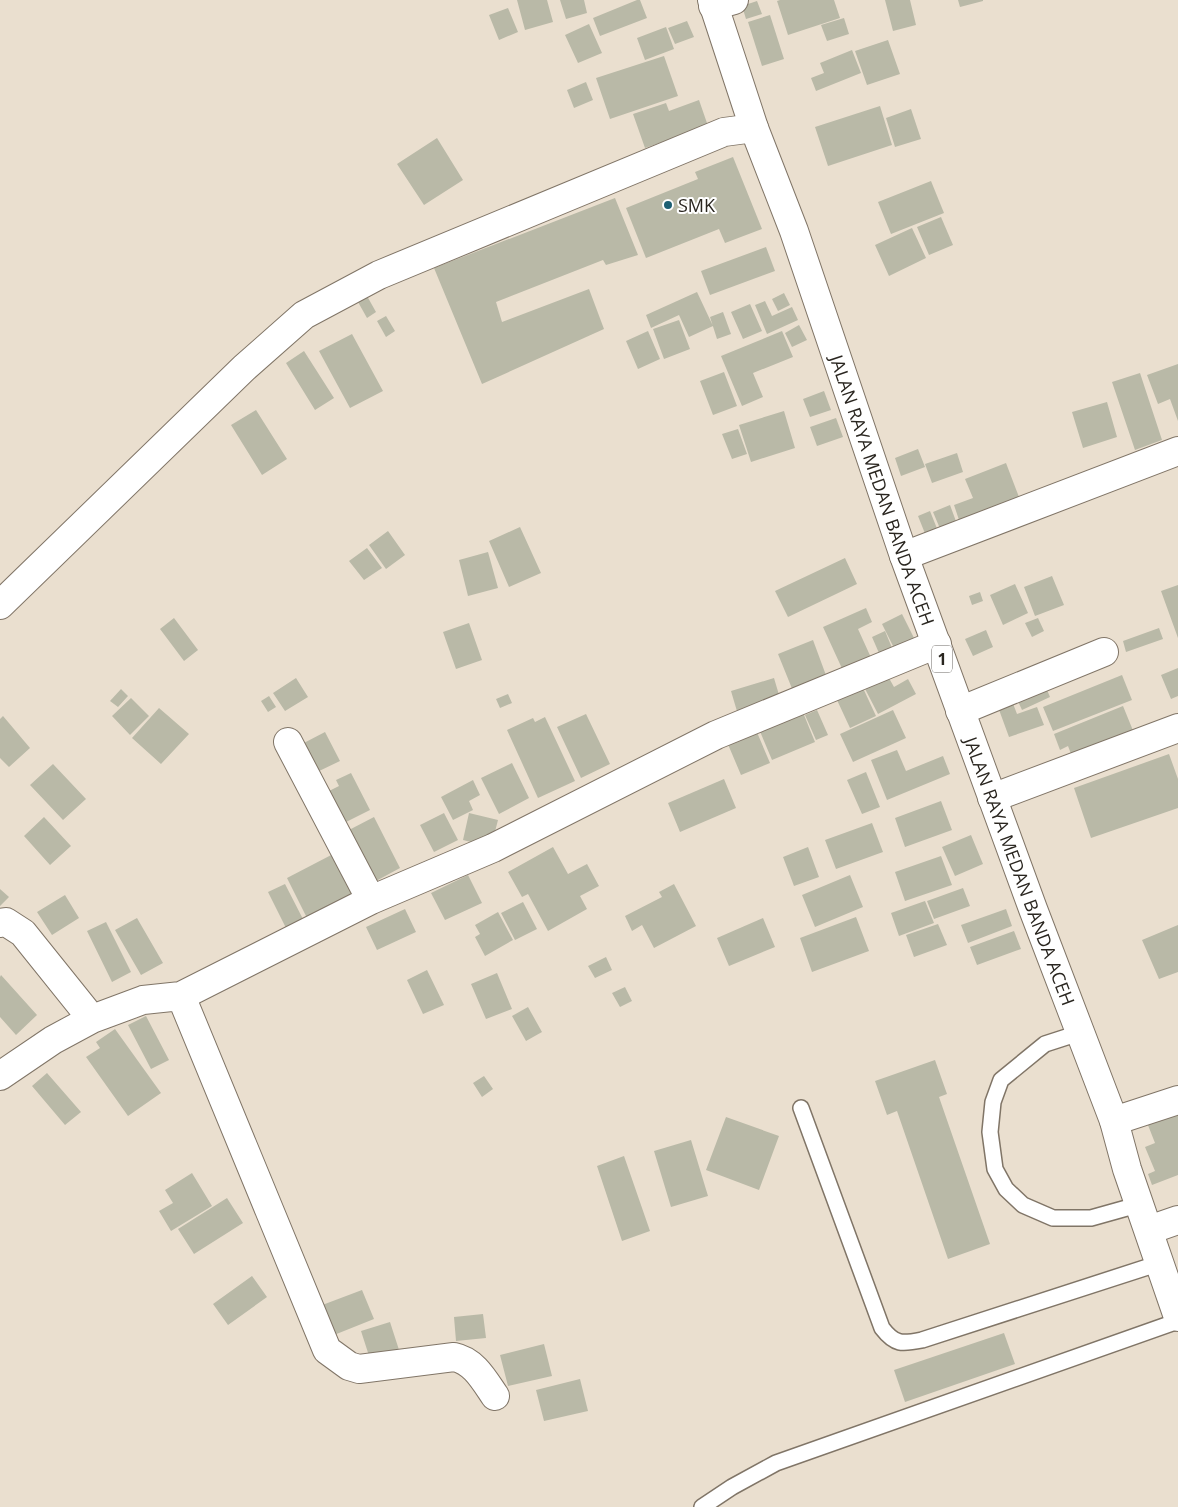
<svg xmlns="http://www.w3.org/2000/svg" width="1178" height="1507" font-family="'Open Sans',sans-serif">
	<rect width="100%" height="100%" fill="#eadfcf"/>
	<path fill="#b9b9a7" d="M517,0H547L553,22L525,30Z
		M560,0H584L587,13L566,19Z
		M637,0H640L647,18L600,36L593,18Z
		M780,0H834L840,18L788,35L777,1Z
		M885,0H910L916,25L893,31Z
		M958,0H983V1L960,7Z
		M757,1L762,14L746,19L742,6Z
		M508,8L518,32L499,40L489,15Z
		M770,15L784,59L762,66L748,22Z
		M844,18L849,34L827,41L821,25Z
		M687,21L694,37L675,44L668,28Z
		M589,24L602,53L578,63L565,35Z
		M666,27L674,49L645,60L637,38Z
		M888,40L900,74L867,85L855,51Z
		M852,50L861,73L816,91L811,78L824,73L820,63Z
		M664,56L678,96L610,119L596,78Z
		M586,82L593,100L574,108L567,90Z
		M699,100L708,126L645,148L633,114L666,103L669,111Z
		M880,106L892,145L828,166L815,127Z
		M911,109L921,139L895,147L886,118Z
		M437,138L463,180L424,205L397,164Z
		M733,157L762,229L725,243L719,229L646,258L626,208L698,179L695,172Z
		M931,181L944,213L891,234L878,202Z
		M615,198L638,255L606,265L603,260L496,302L502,322L589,289L604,329L482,384L434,268Z
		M941,217L953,245L929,255L917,227Z
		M912,228L926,258L889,276L875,245Z
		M766,247L775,271L710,295L701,271Z
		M697,292L713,326L689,337L679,315L651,328L646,315Z
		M784,293L790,305L778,311L772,299Z
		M367,296L376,312L367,318L358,302Z
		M765,301L772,316L792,307L798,320L767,334L755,305Z
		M750,304L762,331L743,339L731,312Z
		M723,312L731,334L717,339L710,317Z
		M386,316L395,331L386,337L377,321Z
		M679,320L690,349L664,359L653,329Z
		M799,325L807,340L792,347L785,333Z
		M648,331L660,359L638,369L626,341Z
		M782,331L793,357L753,373L763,397L742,406L721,356Z
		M352,334L383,391L350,408L319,351Z
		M304,351L334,398L315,410L286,363Z
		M1178,364V421L1170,399L1158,404L1147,375Z
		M724,372L737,406L713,415L700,381Z
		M1140,373L1162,440L1135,450L1112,382Z
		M824,391L831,410L810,417L803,399Z
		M1107,402L1117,437L1083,448L1072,412Z
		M256,410L287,459L262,475L231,425Z
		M784,411L795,448L751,462L739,425Z
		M836,418L843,437L817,446L810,427Z
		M738,429L747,454L732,459L722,434Z
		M918,449L925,467L901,476L895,458Z
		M957,453L963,472L932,483L925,464Z
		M1006,463L1019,497L959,520L954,505L973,498L965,479Z
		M950,505L957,524L941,531L933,512Z
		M930,511L938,531L926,536L918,516Z
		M520,527L541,573L509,587L489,541Z
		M388,531L405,555L386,569L369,545Z
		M367,548L382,568L364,580L349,561Z
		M488,552L498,588L468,596L459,560Z
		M845,558L857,584L788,617L775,591Z
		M1052,576L1064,605L1035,616L1024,587Z
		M1015,584L1028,613L1003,625L990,595Z
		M1178,585V638L1161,591Z
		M980,592L983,601L972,605L969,596Z
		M866,608L872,622L858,629L873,662L845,675L823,627Z
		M902,614L917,644L897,654L882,624Z
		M174,618L198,650L184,661L160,629Z
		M1038,618L1044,631L1032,637L1025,623Z
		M469,623L482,660L456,669L443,632Z
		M1159,628L1163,639L1126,652L1123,641Z
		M986,630L993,647L973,656L965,639Z
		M885,631L895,655L882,660L872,637Z
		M813,640L827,678L793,691L778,654Z
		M1178,668V696L1171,699L1161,675Z
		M885,671L894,687L908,679L916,694L878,714L862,683Z
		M1122,675L1132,700L1053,731L1043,707Z
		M296,678L308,697L285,711L273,693Z
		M774,678L782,705L739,718L731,691Z
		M1045,685L1050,697L1022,710L1016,697Z
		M863,688L876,716L850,728L837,700Z
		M121,689L128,696L118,707L110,701Z
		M508,694L512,703L500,708L496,699Z
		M269,696L276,707L268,712L261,701Z
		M131,698L149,716L130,735L112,716Z
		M1012,701L1017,714L1037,707L1044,725L1009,737L998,707Z
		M1123,706L1134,733L1073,759L1068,746L1060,750L1054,734Z
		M159,708L189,734L161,764L132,738Z
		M802,710L815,742L772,760L759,729Z
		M817,710L828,735L816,740L805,715Z
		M893,710L906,738L853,762L840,734Z
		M586,714L610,764L581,778L557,727Z
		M3,716L30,748L9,767L0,758V719Z
		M545,717L575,781L538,798L507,730L533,718L535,722Z
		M756,730L770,763L741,775L727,742Z
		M325,732L340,761L315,773L300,745Z
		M897,750L906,771L943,756L950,774L887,800L871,760Z
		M1169,754L1178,779V808L1091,838L1074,788Z
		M512,763L529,798L499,814L481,778Z
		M53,764L86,799L63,820L30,785Z
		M866,772L880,807L862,814L847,780Z
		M351,773L370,810L338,826L321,795L339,786L336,780Z
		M724,779L736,808L680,832L668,803Z
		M473,780L480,795L469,801L473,810L453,820L441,797Z
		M941,801L952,830L905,847L895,818Z
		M444,813L458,840L434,852L420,825Z
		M469,813L498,820L491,847L463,840Z
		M44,817L71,846L50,865L24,836Z
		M374,817L400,868L376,881L349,830Z
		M872,823L883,852L836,869L825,840Z
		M971,835L983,864L955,876L942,847Z
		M553,847L568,874L587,864L599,886L580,896L587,909L548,931L528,894L522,897L508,872Z
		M808,847L819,877L794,886L783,857Z
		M337,852L359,894L308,920L287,878Z
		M941,856L952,885L905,901L895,872Z
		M468,875L482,903L445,920L431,893Z
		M850,875L863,907L815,927L802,895Z
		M285,884L305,923L288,932L268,892Z
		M674,884L696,926L654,948L642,925L632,931L625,916L662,897L659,892Z
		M963,888L970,906L934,919L927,901Z
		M0,889L9,897L0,906Z
		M65,895L79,918L52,935L37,912Z
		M925,901L934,923L899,936L891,913Z
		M523,902L537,929L515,940L501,913Z
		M405,909L416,932L377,950L366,927Z
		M1006,909L1012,926L968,943L961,925Z
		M498,912L513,940L485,956L475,937L480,934L475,925Z
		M856,917L869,951L812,972L800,938Z
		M137,918L163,963L141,975L115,930Z
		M763,918L775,947L729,966L717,938Z
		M106,922L131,972L112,982L87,931Z
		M938,924L947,945L914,957L906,935Z
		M1178,925V972L1159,979L1142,940Z
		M1014,931L1021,949L977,965L970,947Z
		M606,957L612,970L595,978L588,966Z
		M427,970L444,1005L423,1014L407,980Z
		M497,973L512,1009L486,1019L471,984Z
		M1,975L37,1015L16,1035L0,1017V977Z
		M625,987L632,1001L620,1007L612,993Z
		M528,1007L542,1032L526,1041L512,1016Z
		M146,1016L169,1060L151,1069L128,1025Z
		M115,1029L161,1093L128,1116L86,1057L100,1048L96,1042Z
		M935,1060L947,1094L939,1097L990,1244L948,1259L897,1111L887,1115L875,1081Z
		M47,1073L81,1112L65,1125L32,1086Z
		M484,1076L493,1089L482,1097L473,1083Z
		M1178,1108V1175L1152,1185L1148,1174L1155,1171L1145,1147L1155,1143L1146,1120Z
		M726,1117L779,1136L759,1190L706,1170Z
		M691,1140L708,1196L671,1207L654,1151Z
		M624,1156L650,1231L622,1241L597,1166Z
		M192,1173L212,1206L171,1231L159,1211L173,1203L165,1190Z
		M227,1198L243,1223L194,1254L178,1229Z
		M252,1276L267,1297L228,1325L213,1304Z
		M362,1290L374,1319L329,1337L317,1307Z
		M483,1314L486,1338L456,1341L454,1317Z
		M390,1322L400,1353L371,1362L361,1331Z
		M1004,1333L1015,1364L905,1402L894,1370Z
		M544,1344L552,1376L508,1386L500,1355Z
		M580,1379L588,1411L544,1421L536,1390Z"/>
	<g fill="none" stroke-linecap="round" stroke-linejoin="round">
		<g stroke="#807567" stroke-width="18">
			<path id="lane" d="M1079,1033L1045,1044L1001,1080L993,1102L990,1132L995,1169L1006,1189L1023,1205L1053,1218H1091L1141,1204
				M801,1108L882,1328C895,1345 902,1344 922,1340L1160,1263
				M702,1507L732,1487L776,1463L1178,1321"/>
		</g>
		<g stroke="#807567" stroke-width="30">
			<path id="street" d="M713,6L734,0
				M904,556L1178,451
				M0,605L244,368L304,315L379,275L724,132L754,128
				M960,711L1104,652
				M288,742L371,900
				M992,798L1178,728
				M0,923L6,922L23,933L92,1019
				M181,996L327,1350L349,1366L359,1369L454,1357C474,1361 484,1380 495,1396
				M0,1076L53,1040L92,1019L143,1000L181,996L371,900L493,848L716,735L937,644
				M1114,1121L1178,1100
				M1149,1230L1178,1220"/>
		</g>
		<g stroke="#807567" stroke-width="30">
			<g id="highway">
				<path id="s1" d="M712,0L754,128L794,231L904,556L1033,909L1114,1121L1127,1169L1178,1317"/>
			</g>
		</g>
		<use href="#lane" stroke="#fff" stroke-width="15"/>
		<use href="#street" stroke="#fff" stroke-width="28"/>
		<use href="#highway" stroke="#fff" stroke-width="28"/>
	</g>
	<circle fill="#1d5f73" stroke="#fff" stroke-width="2" cx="668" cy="205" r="5"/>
	<g text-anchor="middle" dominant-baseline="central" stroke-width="4" stroke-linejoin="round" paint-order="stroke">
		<rect fill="#fff" stroke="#6a6763" stroke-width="1" x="932" y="645.5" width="20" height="27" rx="4"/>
		<g font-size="16" font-weight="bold" fill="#2a2620">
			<text x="942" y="659">1</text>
		</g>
		<g font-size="18" fill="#2a2620" stroke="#fff" text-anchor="start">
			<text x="678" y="205">SMK</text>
		</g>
		<g font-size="18" fill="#2a2620" stroke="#fff">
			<text stroke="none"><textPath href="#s1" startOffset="519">JALAN RAYA MEDAN BANDA ACEH</textPath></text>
			<text stroke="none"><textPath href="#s1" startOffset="924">JALAN RAYA MEDAN BANDA ACEH</textPath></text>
		</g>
	</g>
</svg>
